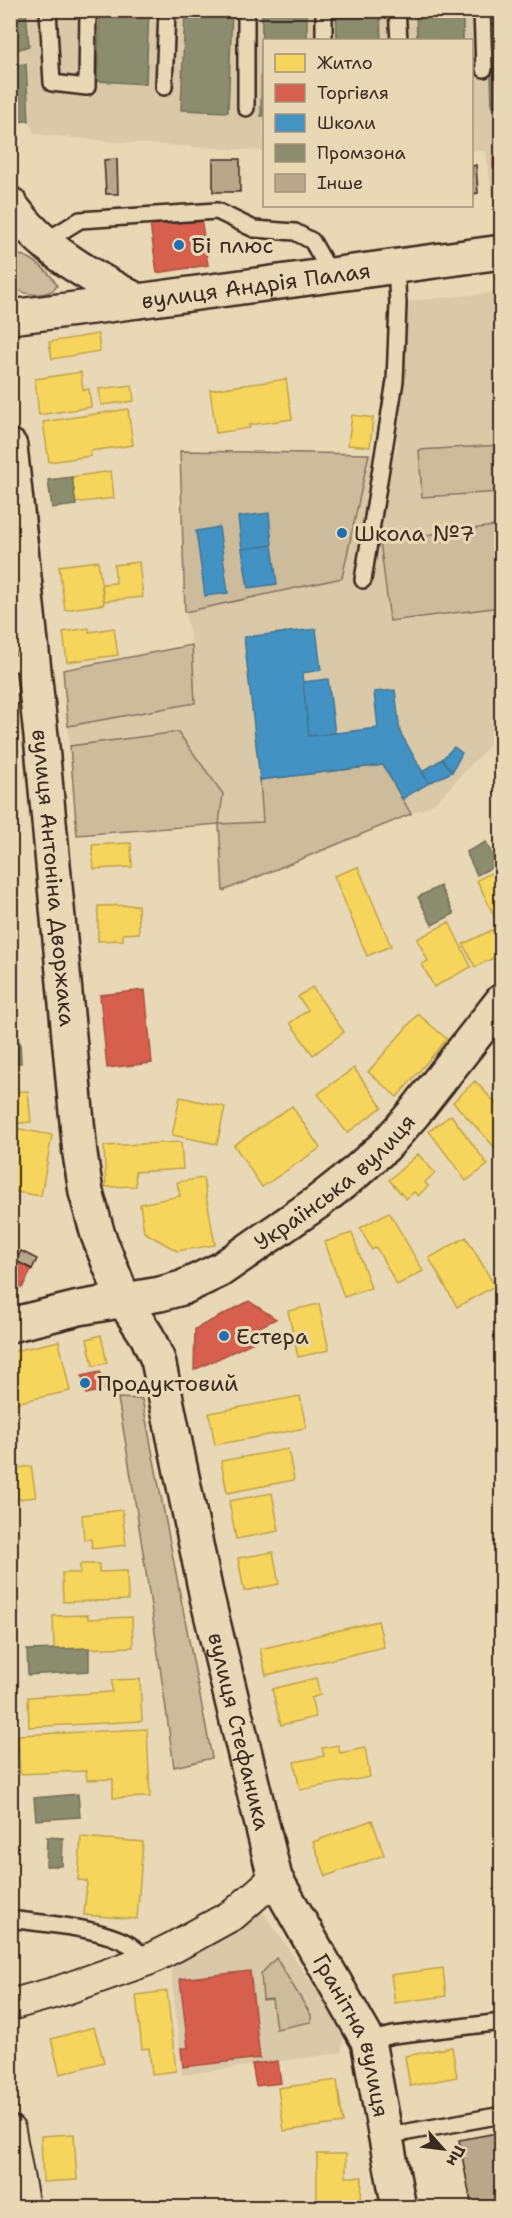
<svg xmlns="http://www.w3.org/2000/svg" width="512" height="2218" font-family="'Shantell Sans',sans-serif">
	<rect width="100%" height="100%" fill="#e9d8b5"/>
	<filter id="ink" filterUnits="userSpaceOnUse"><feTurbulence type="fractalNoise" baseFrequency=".0167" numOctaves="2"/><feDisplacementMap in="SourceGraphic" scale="12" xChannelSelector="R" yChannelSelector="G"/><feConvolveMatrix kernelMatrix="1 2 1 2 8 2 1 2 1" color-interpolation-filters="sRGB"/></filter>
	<g filter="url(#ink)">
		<path fill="#dac9a8" d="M11,11H501V217L495,218L486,151H472V40H264V151L116,142L34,134L29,121L26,64L11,65Z
			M501,292V733L434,804L335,847L223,891L219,824L77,835L63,670L192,645L185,612L180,451L396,454L409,301Z
			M259,1906L345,2031L341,2053L182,2075L170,1956Z"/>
		<path fill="#cdbc9c" stroke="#84735d" stroke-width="1.5" d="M19,255C32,256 52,274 57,286C50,297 27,296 17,289L12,264Z
			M501,445V492L422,497L419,450Z
			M180,451L369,454L342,578L185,612Z
			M501,525V607L390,621L380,541Z
			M192,645L195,703L68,726L63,670Z
			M178,732L223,794L219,824L263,822L260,780L383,765L411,814L223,891L219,824L77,835L70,746Z
			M118,1398L142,1399L212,1758L174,1767C157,1643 139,1520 118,1398Z
			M276,1958L311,2015V2022L276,2029L272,1999L263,2000L261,1974Z"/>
		<path fill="#f6d55c" stroke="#bea249" stroke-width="1.5" d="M98,334L100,351L52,359L49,342Z
			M81,372L83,390L89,389L91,407L39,415L35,379Z
			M286,379L292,419L249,425L250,428L216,433L210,390Z
			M132,385L134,401L101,405L99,389Z
			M128,409L133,445L90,451L91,456L49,462L43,422Z
			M352,415L373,418L370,447L348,445Z
			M111,471L114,498L75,503L72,477Z
			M98,561L104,604L65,610L59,566Z
			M139,562L143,597L104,601L102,584L116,583L114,565Z
			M89,628V632L114,628L118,655L67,662L63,632Z
			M131,843L132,867L94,869L92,845Z
			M358,867L391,946L367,956L334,876Z
			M501,868L502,915L495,918L477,880Z
			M138,905L139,933L123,934V940L98,941V906Z
			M449,922L471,967L434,987L422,964L428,961L417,939Z
			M494,929L502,944V954L475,967L463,944Z
			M16,935L19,972L10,973V936Z
			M312,987L344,1032L313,1055L290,1023L308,1010L298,997Z
			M10,1001H15L18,1037L10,1038Z
			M418,1014L447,1039L397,1097L368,1072Z
			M354,1068L382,1107L347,1133L318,1094Z
			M475,1081L502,1110V1155L453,1102Z
			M28,1091L31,1122L10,1124V1092Z
			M180,1097L225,1107L217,1144L172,1135Z
			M292,1106L320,1148L262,1187L234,1145Z
			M451,1115L488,1165L466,1181L429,1131Z
			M15,1128L52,1135L41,1196L10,1191V1155Z
			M181,1142L183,1169L135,1172L136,1186L106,1187L104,1146Z
			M418,1154L435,1173L425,1182L428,1186L418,1196L414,1192L406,1199L389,1180Z
			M203,1178L215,1245L177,1251L144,1232L140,1204L180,1196L177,1182Z
			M389,1212L423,1271L397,1285L376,1247L372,1250L360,1228Z
			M352,1233L371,1288L344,1297L325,1242Z
			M466,1237L495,1286L457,1307L429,1258Z
			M319,1304L329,1350L298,1357L288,1311Z
			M101,1335L107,1363L93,1366L87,1339Z
			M59,1341L70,1391L10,1404V1352Z
			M300,1396L306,1428L215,1445L209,1413Z
			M288,1449L294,1480L227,1493L221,1461Z
			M16,1460L17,1468L31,1466L36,1497L10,1500V1461Z
			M272,1493L279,1531L236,1539L229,1501Z
			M122,1510L126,1545L92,1549L91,1539L84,1540L82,1515Z
			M273,1552L279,1584L244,1591L238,1558Z
			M80,1564H99V1572L127,1571L128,1600L63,1602L62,1573H80Z
			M88,1615V1619L132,1617L133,1647L54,1650L53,1616Z
			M378,1621L384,1647L266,1675L260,1649Z
			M316,1678L320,1695L311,1698L316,1717L281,1725L272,1689Z
			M140,1679L142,1721L29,1727L28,1697L112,1692V1680Z
			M147,1729L150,1797L113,1798V1779L87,1780L86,1771L20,1774L18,1735Z
			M338,1745L340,1753L365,1748L370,1777L300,1790L294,1762L324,1756L322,1748Z
			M372,1820L384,1855L326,1876L313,1842Z
			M81,1837L143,1842L137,1919L84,1915L87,1881L78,1880Z
			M443,1968L446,1996L395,2003L391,1975Z
			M167,1991L176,2071L152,2074L149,2048L142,2049L136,1995Z
			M94,2027L104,2062L60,2074L51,2039Z
			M452,2047L457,2077L410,2086L405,2056Z
			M337,2080L343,2123L284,2131L278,2088Z
			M74,2134L77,2180L43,2182L41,2136Z
			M317,2154H346V2177H362L361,2200H317Z"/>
		<path fill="#d6604d" stroke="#a8503f" stroke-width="1.5" d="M502,156V168H493V157Z
			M201,217L208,265L157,273L150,224Z
			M145,990L152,1063L107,1068L100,995Z
			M16,1261L32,1269L22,1288L10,1282V1271Z
			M249,1301L276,1319L251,1331L256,1341L194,1370L195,1329Z
			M100,1372L103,1390L86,1394L82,1376Z
			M250,1971L260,2058L183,2067L181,2048H188L180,1979Z
			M278,2061L281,2083L256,2086L252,2064Z"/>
		<path fill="#4393c3" stroke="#417492" stroke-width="1.5" d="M269,513L272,545L242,549L238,517Z
			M219,527L228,593L205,596L196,531Z
			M272,545L277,584L248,588L242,549Z
			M316,629L321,670L302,673L309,736L378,728L374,692L395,690L400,732L429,783L402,799L383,765L260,780L244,637Z
			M328,679L335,733L309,736L303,682Z
			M454,747L462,753L452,772L442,759Z
			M442,759L452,772L429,783L422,772Z"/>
		<path fill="#8c8c6e" stroke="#746f56" stroke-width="1.5" d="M10,10H26L29,46L14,51L10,34Z
			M100,10H149L146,84L97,81Z
			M185,10H232L228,112L181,110Z
			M262,10H307V40H264V116H261Z
			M336,10H380L381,40H337Z
			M416,10H463V40H417Z
			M489,10H502V107H492Z
			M26,64L29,121L11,122L10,65Z
			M72,477L76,505L52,508L48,480Z
			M486,842L497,865L477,875L466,852Z
			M440,886L454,914L432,925L418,897Z
			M10,1042H20L21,1063H10Z
			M89,1648V1671L28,1675L27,1650Z
			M78,1794L80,1817L36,1820L34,1798Z
			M47,1837L63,1838L62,1866H46Z"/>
		<path fill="#b8a78b" stroke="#3b2a1e" stroke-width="1.5" d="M117,159L118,194H106L104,160Z
			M213,159H240V192H213Z
			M476,165L478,193L472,194V166Z
			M21,1251L37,1259L32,1269L16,1261Z
			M502,2132V2208H472L459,2140Z"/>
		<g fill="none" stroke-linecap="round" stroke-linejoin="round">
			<g stroke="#3b2a1e" stroke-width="20">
				<path id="lane" d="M48,10L52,83L87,87L88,10
					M397,10L399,40
					M482,10L484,69
					M324,40V10
					M164,87L167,10
					M246,108V10
					M44,242L80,220L217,211L254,229L295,232L312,241L331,274
					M363,580L395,381L398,304L396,265
					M10,663H34
					M10,1919C44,1924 101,1927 130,1945C136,1949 142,1955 148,1960
					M368,2041L393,2035L502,2022
					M386,2136L502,2115"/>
			</g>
			<g stroke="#3b2a1e" stroke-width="34">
				<path id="street" d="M10,2005L60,1991L148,1960L174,1947L234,1914L275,1878
					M10,2131L24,2208"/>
			</g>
			<g stroke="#3b2a1e" stroke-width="38">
				<g id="secondary">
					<path d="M10,204C42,250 90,276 138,301"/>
					<path id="s1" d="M10,317L108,305L502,252"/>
					<path id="s2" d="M10,446L41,736L80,1154L86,1192L98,1235L124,1301L147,1336L158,1360L206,1593L275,1878L368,2041L399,2208"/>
					<path id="s3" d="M10,1325L79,1308L160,1294L182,1288L220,1270L318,1202L356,1172L385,1146L414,1113L502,1001"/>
				</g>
			</g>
			<use href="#lane" stroke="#e9d8b5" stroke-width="15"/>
			<use href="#street" stroke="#e9d8b5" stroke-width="30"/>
			<use href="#secondary" stroke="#e9d8b5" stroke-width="33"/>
		</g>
	</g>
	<g fill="#1f6fb2" stroke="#e9d8b5" stroke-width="2">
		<circle cx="179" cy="245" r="6"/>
		<circle cx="342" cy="533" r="6"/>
		<circle cx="224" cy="1336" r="6"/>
		<circle cx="85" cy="1383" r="6"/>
	</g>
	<g text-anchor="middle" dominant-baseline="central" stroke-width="6" stroke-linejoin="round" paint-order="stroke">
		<g font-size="22" fill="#3b2a1e" stroke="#e9d8b5" text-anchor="start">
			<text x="191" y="245">Бі плюс</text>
			<text x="354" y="533">Школа №7</text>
			<text x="236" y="1336">Естера</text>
			<text x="97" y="1383">Продуктовий</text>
		</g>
		<g font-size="22" fill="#3b2a1e" stroke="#e9d8b5">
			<text stroke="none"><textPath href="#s1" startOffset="248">вулиця Андрія Палая</textPath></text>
			<text stroke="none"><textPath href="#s2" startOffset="434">вулиця Антоніна Дворжака</textPath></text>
			<text stroke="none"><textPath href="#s3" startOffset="363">Українська вулиця</textPath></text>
			<text stroke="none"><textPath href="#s2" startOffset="1314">вулиця Стефаника</textPath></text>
			<text stroke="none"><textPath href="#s2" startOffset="1642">Гранітна вулиця</textPath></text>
		</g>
	</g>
	<rect width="512" height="2218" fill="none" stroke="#e9d8b5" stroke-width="36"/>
	<rect x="18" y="18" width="476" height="2182" fill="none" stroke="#3b2a1e" stroke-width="2" filter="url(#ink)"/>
	<rect x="263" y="39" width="210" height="168" fill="#e9d8b5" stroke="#a39279" stroke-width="1.5"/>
	<rect x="275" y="54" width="30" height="18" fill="#f6d55c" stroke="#a39279" stroke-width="1.5"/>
	<text x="317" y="69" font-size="18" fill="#3b2a1e">Житло</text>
	<rect x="275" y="84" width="30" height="18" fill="#d6604d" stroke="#a39279" stroke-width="1.5"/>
	<text x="317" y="99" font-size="18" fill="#3b2a1e">Торгівля</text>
	<rect x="275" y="114" width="30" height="18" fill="#4393c3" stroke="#a39279" stroke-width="1.5"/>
	<text x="317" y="129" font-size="18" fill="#3b2a1e">Школи</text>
	<rect x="275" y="144" width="30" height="18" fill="#8c8c6e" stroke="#a39279" stroke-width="1.5"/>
	<text x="317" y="159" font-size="18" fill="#3b2a1e">Промзона</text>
	<rect x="275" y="174" width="30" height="18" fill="#b8a78b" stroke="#a39279" stroke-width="1.5"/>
	<text x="317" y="189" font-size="18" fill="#3b2a1e">Інше</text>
	<g transform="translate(443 2149) rotate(118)" stroke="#e9d8b5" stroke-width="4.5" paint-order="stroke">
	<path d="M0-4.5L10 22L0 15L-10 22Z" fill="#3b2a1e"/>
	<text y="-9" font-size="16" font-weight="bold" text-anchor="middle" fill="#3b2a1e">Пн</text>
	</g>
</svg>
